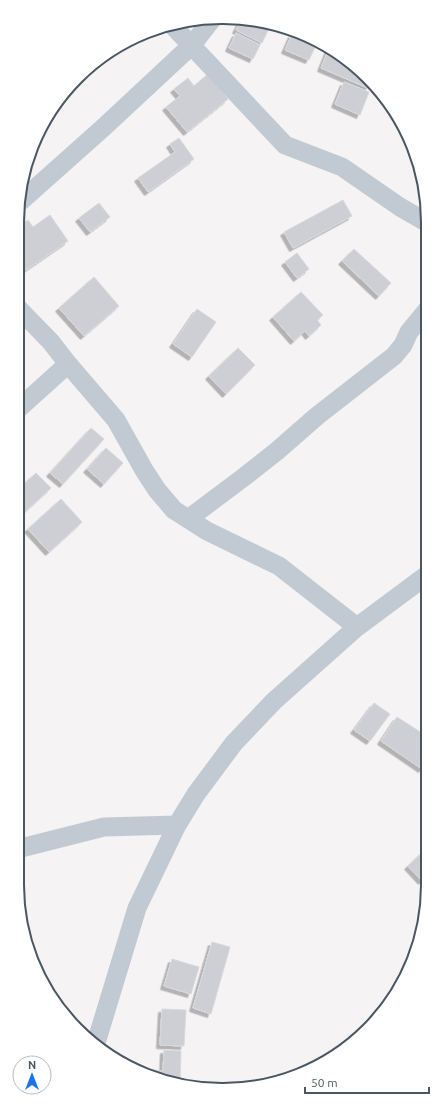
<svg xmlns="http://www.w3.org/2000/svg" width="445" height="1107" font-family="Ubuntu,sans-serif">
	<defs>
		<filter id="shadow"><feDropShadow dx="-3.5" dy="3.5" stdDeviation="0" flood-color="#0004"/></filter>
	</defs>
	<rect width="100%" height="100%" fill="#f5f3f3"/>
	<path fill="#cdcfd5" stroke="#d7d9de" filter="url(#shadow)" d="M240,22L268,25L270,26L262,43L236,30Z
		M236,33L260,45L253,59L229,48Z
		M292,34L316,45L309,60L285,50Z
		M329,48L336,52L371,81L368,88L321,68Z
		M208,74L228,99L187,132L166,107L180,96L174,89L188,78L194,86Z
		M344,82L369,92L360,115L335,104Z
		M179,138L194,159L148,192L138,178L175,152L170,144Z
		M343,200L352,216L293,248L284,232Z
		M99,203L110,217L90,232L79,218Z
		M50,215L68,241L26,270L17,258V227L28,220L33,227Z
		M354,249L391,283L379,296L342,261Z
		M297,253L309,269L297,278L285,262Z
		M94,277L119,306L84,336L59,308Z
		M301,292L323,315L317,320L321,325L309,336L305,331L294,341L273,317Z
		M197,309L216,322L192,357L173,344Z
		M238,348L255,365L226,394L209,376Z
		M91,428L104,439L63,484L50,473Z
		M106,448L123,463L104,484L87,469Z
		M36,473L51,488L17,519V490Z
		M61,499L82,522L49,552L28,529Z
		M374,703L390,714L370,741L354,730Z
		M397,717L428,737V761L422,769L381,741Z
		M428,847V875L422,881L408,866Z
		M212,942L230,947L211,1014L193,1008Z
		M172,959L199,967L191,994L164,986Z
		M162,1009L186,1010L184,1046L160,1045Z
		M164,1050L181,1051L180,1083L151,1073V1070L163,1071Z"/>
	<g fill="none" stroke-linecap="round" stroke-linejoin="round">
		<path stroke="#c1cad2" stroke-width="19" d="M174,27L285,145L342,167L400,207L426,222
			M21,201L104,127L192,45L213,18
			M17,307L51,342L68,364L116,420L144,470L157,490L174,510L207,531L279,566L357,627
			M17,410L68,364
			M188,519L244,477L277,451L317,416L394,356L403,345L409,332L427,310
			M17,849L104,827L177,825
			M96,1043L137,908L177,825L196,794L234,743L274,701L357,627L427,575"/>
	</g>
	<path d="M0 0H445V1107H0ZM222 24H223A198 198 0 0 1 421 222V885A198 198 0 0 1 223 1083H222A198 198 0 0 1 24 885V222A198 198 0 0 1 222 24Z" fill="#fff" fill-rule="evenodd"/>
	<path fill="none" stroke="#4a5661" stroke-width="2" d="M222 24H223A198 198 0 0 1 421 222V885A198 198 0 0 1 223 1083H222A198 198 0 0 1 24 885V222A198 198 0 0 1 222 24Z"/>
	<g transform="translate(32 1075)"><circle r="19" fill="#ffffff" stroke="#b7bbc0"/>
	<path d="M0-3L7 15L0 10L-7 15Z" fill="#1a73e8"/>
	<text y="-6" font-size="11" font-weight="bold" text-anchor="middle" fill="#4a5661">N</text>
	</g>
	<path d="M305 1087v6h124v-6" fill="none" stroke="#4a5661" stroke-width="2"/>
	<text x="311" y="1087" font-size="12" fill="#4a5661" stroke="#ffffff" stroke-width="3" paint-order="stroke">50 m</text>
</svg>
